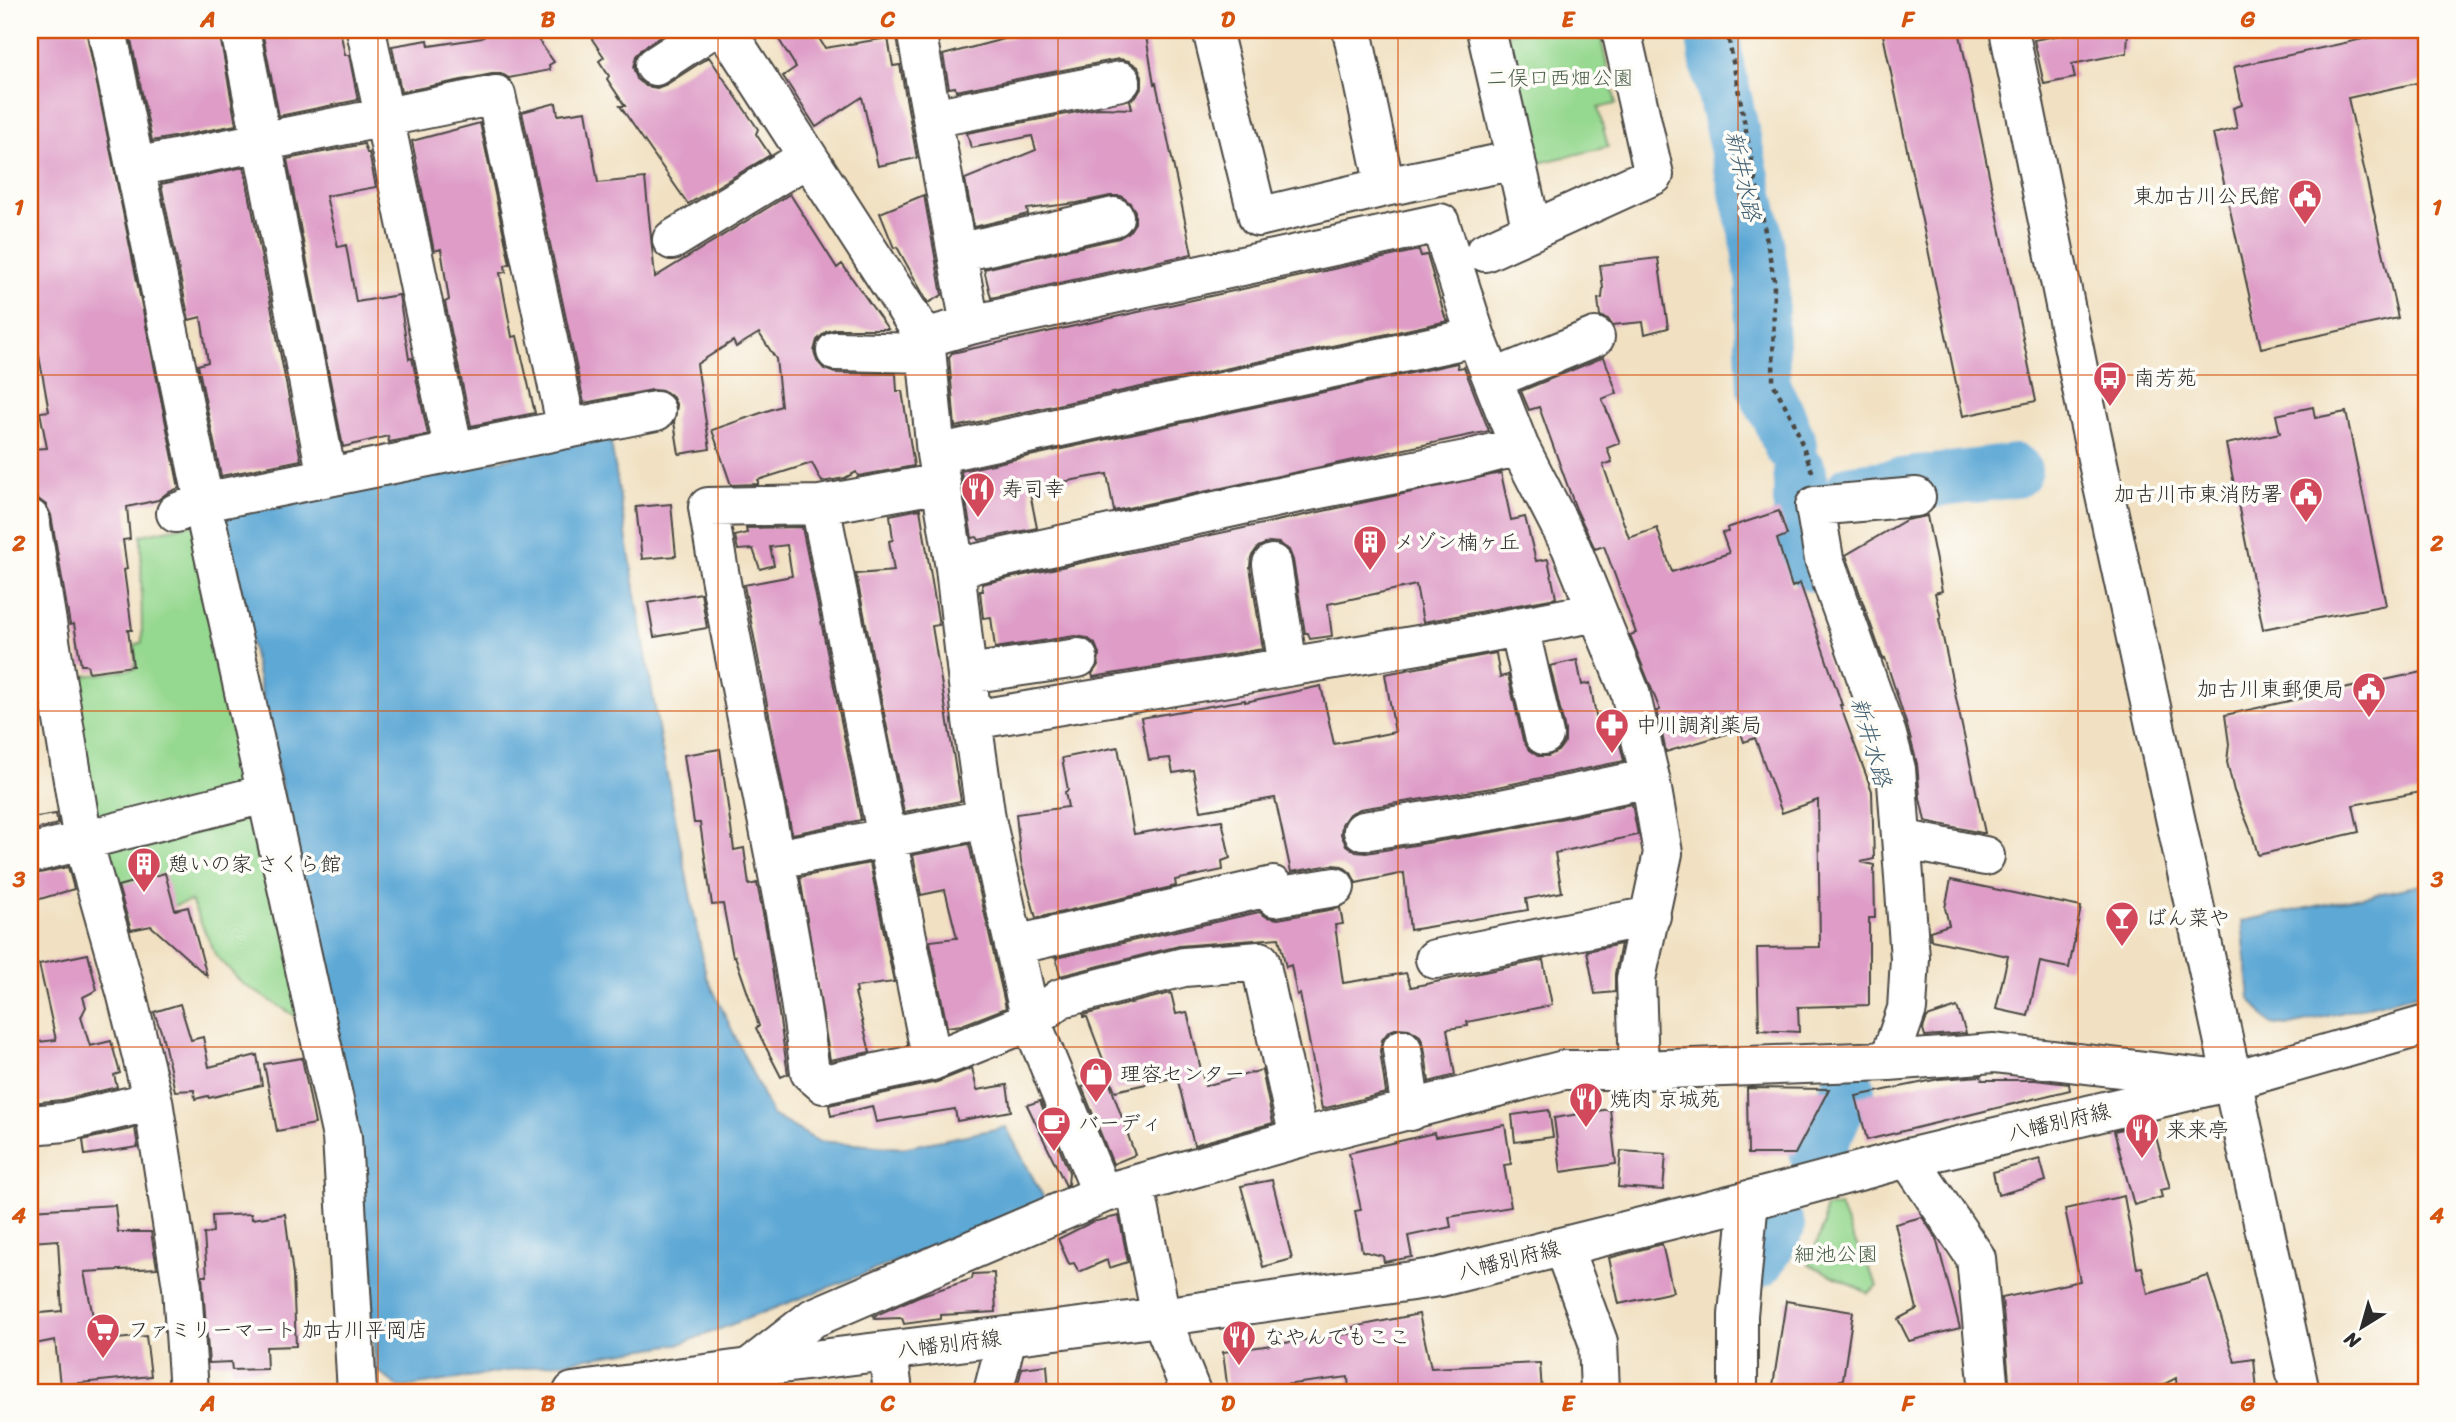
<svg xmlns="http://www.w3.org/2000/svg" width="2456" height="1422" font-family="Sriracha,'Klee One',sans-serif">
	<rect width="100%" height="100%" fill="#fdfcf7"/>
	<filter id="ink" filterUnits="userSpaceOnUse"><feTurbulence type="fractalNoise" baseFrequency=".0143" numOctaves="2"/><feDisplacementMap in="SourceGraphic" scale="14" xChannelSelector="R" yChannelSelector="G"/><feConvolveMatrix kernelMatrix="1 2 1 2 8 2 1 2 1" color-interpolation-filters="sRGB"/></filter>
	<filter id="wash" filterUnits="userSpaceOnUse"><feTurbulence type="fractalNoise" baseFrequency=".00686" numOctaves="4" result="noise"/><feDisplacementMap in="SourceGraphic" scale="28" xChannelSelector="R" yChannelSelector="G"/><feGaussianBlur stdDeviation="1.57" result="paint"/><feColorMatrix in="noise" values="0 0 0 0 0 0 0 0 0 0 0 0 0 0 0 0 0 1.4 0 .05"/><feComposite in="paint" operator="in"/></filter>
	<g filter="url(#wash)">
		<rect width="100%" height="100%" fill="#f1e1c2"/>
		<path fill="#95d88f" stroke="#60825d" stroke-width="2" d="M1524,30H1599L1616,104L1598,108L1608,147L1530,165L1500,35Z
			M194,524L249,771L235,791L101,821L88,812L70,678L135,669V645L142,642L141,535Z
			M250,814L269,828L310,1025L243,984L216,956L191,901L120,921L101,857L111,843Z
			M1840,1206L1852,1236L1878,1286L1868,1293L1809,1264L1824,1224L1825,1208Z"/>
		<path fill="#5da8d5" stroke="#446a80" stroke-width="2" d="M610,437L661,745L706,975L772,1115L818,1141L902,1148L1006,1127L1047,1204L683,1343L400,1388L376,1370L356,1151L329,1007L224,518Z
			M2426,884V992L2287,1026L2271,1024L2250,998L2242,921Z"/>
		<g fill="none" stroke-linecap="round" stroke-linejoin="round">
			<path stroke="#5da8d5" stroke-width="54" d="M1712,30L1717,63L1756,235L1763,284L1761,324L1764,389L1779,417L1790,445
				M1800,473V512L1803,530L1814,565
				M1852,491L2015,471
				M1816,1153L1848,1088
				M1758,1261L1778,1226"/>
		</g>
		<g id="blocks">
			<path fill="#de9cc7" d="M30,30H86L179,488L167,493L158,500L127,507L130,539L123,540L127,569L124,570L132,630H128L133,666L89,672L87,665H81L74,624L70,625L51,515L46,505L38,499L30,498V449L47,448L40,412L49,411L37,345L30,347Z
				M129,30H219L236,125L152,141Z
				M285,30H340L345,55H349L358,100L279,116L263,36Z
				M492,30H531L554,62L549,65L550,70L509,78L502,74H492L401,92L392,46L428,40L429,46L482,38Z
				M586,30H670L643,48L636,56L633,67L637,79L646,86L657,88L667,84L709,57L758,129L756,134L770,155L688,204L620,106H625L607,79L609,76L599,61L604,57Z
				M773,30H814L825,48L888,38L893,66L900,65L917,158L878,166L862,97L816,127L783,76L796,67Z
				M1038,30H1145L1154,84L1156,83L1192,254L991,298L984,269L1119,238L1129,232L1135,223V211L1130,203L1121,196H1110L1077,203L1027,209L1028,214L974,227L965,179L1036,150L1032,136L971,148L967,133L1098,108L1132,109L1130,100L1136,97L1142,87V76L1138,67L1129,61L1119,59L956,91L955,87L949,88L943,55Z
				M1882,30H1959L2036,401L1963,416Z
				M2086,30H2128L2127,53L2072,64L2075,78L2044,84L2034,40Z
				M2404,30H2426V81L2348,98L2398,318L2261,348L2213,134L2237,128L2233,108L2242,105L2234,67Z
				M556,103L558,115L586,111L598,183L645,178L655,277L790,194L837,268L842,264L888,329H836L826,332L817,340L814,351L817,361L824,369L835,373L896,374L897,391H902L914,466L858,476L856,472L845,478L822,482L812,463L758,480V484L731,485L712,430L781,406L776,359L759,333L736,347L733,341L697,364L710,449L679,454L674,422L677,406L672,396L664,391L652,390L584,403L522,112Z
				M480,123L510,264L505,265L506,272L500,273L512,337L517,336L535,413L471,426L445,302L449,300L441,249L434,251L412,141Z
				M364,144L367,153H369L376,187L326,196L338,247L346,245L356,302L399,295L409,359L412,358L428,435L389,442L388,436L343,447L287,159Z
				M244,167L301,460L221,476L198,365L208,362L201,317L189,320L161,184Z
				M924,195L942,295L928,303L897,247L894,248L880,213Z
				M1419,250L1421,256L1427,255L1445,317L1448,321L955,427L949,357L952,353Z
				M1658,258L1668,328L1645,334L1643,322L1612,325L1608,319L1600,316L1598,299L1602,298L1603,288L1600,265Z
				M1604,357L1617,393L1602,399L1620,443L1607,448L1612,462L1603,465L1629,538L1657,528L1672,572L1729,553L1722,533L1728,532L1727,528L1779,511L1787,535L1777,539L1792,587L1800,583L1842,705H1840L1872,791L1874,859L1861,862L1874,865L1875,918H1869V1005L1798,1007L1799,1032L1759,1030L1757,948L1820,947L1818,800L1782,813L1755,738L1744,742L1740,730L1666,752L1657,711L1660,710L1630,635L1636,633L1604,546L1595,549L1576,509L1539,407L1529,410L1521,391Z
				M1457,363L1458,368L1464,367L1489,431L1114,511L1107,474L1029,488L1037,528L979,540L977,537L972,538L961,471Z
				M2313,407L2315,418L2346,412L2386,605L2263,629L2226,444L2280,433L2276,415Z
				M1501,473L1511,520L1525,517L1536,561L1548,559L1556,598L1423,622L1416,585L1328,604L1332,636L1310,639L1308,633H1305L1293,560L1289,550L1279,543L1269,542L1258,547L1251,557L1250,567L1263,649L1093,677L1092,674L1098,665L1099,654L1095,644L1087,638L1075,636L995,648L991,617L983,618L980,591H983L982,584Z
				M671,504L676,556L642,559L636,507Z
				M920,509L939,625L932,626L961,801L904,812L856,574L894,571L889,541L893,540L890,515Z
				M1927,516L1942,591L1935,593L1941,618L1939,619L1985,833H1982L1925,821L1920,798L1917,764L1908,729L1885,658L1883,659L1846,555L1906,520Z
				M802,527L861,820L792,834L744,585L792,576L787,545L770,547L774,565L760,569L753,549L738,550L735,536L747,533L746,528Z
				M701,593L707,628L654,637L648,603Z
				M1496,653L1500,677L1508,675L1523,740L1529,750L1538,756H1548L1558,751L1565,742V730L1550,666L1577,660L1582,685L1590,683L1600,737L1617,733L1624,761L1492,788L1360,809L1349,814L1342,824L1341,834L1346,845L1356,852L1366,853L1500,831L1632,804L1638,835L1555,853L1562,892L1526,899L1528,910L1410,930L1404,873L1356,883L1351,873L1342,866L1331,865L1291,872L1275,798L1201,811L1193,770L1173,773L1170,758L1149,760L1141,718L1245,700V702L1321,686L1334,744L1395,732L1385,674Z
				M2426,671V791L2353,805L2359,832L2258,855L2252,834L2234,791L2227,762L2229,744L2225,715Z
				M1118,747L1134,834L1222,820L1230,858L1222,861L1223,870L1175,880L1176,886L1036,918L1021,862L1016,814L1068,807L1065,792L1068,790L1062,758Z
				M720,749L734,850L744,848L749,885L757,883L767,934L788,1074L781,1077L756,1028L759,1026L735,956L733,957L723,904L712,905L700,823H694L684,755Z
				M56,814L58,824L30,831V818Z
				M969,844L1006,1008L962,1025L947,1027L930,941L957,938L945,890L921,895L913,855Z
				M870,863L894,982L856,987L857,993H855L870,1052L830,1060L800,877Z
				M68,867L74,889L30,902V875Z
				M165,873L175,910L188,907L207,976L151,926L131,930L118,886Z
				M1951,880L2081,907L2069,968L2040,962L2028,1016L1996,1009L2008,956L1931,940L1930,931L1949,925L1945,908Z
				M1340,908L1343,924L1335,925L1343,983L1406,973L1411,987L1543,960L1552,1005L1467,1022L1468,1026L1447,1029L1455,1075L1429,1082L1424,1046L1420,1036L1409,1029L1398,1028L1389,1031L1382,1040L1380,1051L1386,1093L1322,1109L1300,994L1297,995L1291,965L1286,967L1279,938L1179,946L1060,976L1056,958L1259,912L1267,917L1278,919Z
				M1621,944L1615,974V992L1595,994L1587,951Z
				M88,954L97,990L83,997L86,1007L81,1017L90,1046L111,1041L120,1073L114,1075L117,1087L62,1100L30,1103V1043L56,1040L39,964Z
				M1171,993L1176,1014L1187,1012L1205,1086L1262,1070L1273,1123L1194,1145L1177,1077L1115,1091L1087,1017H1083V1015Z
				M180,1004L191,1040L203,1037L209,1067L257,1055L262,1085L209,1098L208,1096L195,1099L194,1090L175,1091L162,1034L154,1012Z
				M1957,1007L1966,1033L1925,1036L1923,1029L1927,1017Z
				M302,1058L315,1124L277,1131L264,1064Z
				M972,1068L977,1090L1007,1085L1011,1111L957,1121L955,1109L876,1122L872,1106L831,1116L829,1105L937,1082Z
				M1981,1076L1982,1080H2035L2069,1084L2070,1090L1867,1140L1856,1096L1939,1079Z
				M1108,1078L1135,1155L1113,1164L1082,1087Z
				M1747,1088L1829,1089L1795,1154H1748Z
				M1040,1101L1069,1172L1068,1185L1066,1186L1027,1105Z
				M1610,1109L1616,1164L1561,1172L1554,1118Z
				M1549,1110L1553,1137L1515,1142L1512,1115Z
				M1505,1125L1511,1164L1504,1165L1511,1207L1449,1217L1451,1227L1408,1236L1412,1257L1384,1262L1383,1256L1362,1251L1355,1211L1361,1210L1349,1153L1434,1133L1435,1137Z
				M2139,1125L2140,1129L2153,1126L2170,1188L2160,1190L2162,1197L2134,1205L2114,1131Z
				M135,1128L138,1147L85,1155L83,1140Z
				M1621,1151L1666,1154L1663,1190L1618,1187Z
				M2040,1159L2046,1181L1998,1195L1993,1172Z
				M1272,1180L1292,1259L1263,1267L1241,1186Z
				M2124,1196L2137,1268L2142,1267L2148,1294L2208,1276L2235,1362L2254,1359L2257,1392H2177L2176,1378L2149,1392H2010L2002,1298L2080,1281L2065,1209Z
				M115,1205L118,1232H151L157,1268L84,1272L98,1341L146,1336L151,1376L60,1385L55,1340L30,1345V1314L62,1311L58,1240L30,1242V1210Z
				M251,1214L252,1219L285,1214L293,1275L296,1346L266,1347L267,1369L232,1370L231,1362L209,1363L202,1276H207L204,1234L213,1232L212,1216Z
				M1119,1216L1128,1262L1109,1268L1107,1260L1079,1272L1074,1263L1069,1264L1058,1239L1092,1222Z
				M1922,1217L1936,1238L1960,1328L1909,1341L1898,1319L1917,1309L1895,1224Z
				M1662,1244L1673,1292L1619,1304L1609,1258Z
				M994,1273L996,1312L941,1315V1319L904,1324L902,1318L875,1319L874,1316L919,1296L972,1279L973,1274Z
				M1786,1301L1853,1312L1843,1379L1818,1392H1772Z
				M1419,1314L1431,1368L1540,1363L1542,1392H1349L1348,1377L1228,1392L1223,1352L1354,1333L1353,1327Z
				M1047,1365L1049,1392H1016L1022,1368Z"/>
		</g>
	</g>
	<g filter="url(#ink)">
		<use href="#blocks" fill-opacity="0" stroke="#494642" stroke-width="2"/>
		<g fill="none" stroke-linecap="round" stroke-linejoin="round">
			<g stroke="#494642" stroke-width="42">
				<path id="minor" d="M107,30L204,502
					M240,30L327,477
					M366,30L454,452
					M726,30L925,338L936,454L955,568L972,720L986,819L1031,1021L1102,1194
					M916,30L970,325
					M1212,30L1258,217L1385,187L1516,160
					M1352,30L1385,187
					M1486,30L1532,231
					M2009,30L2086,408L2300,1392
					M655,66L710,30
					M932,118L1121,81
					M135,167L496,95L567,429
					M672,240L808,157
					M1485,252L1654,175L1621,30
					M957,253L1114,217
					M925,338L970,325L1440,223L1476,337L1519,446L1571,547L1630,692L1650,778L1663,853L1636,979L1639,1070
					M836,351L926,353
					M1493,379L1595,337
					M936,454L1476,337
					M941,483L820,505L708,507C738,696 786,882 810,1072L824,1084L932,1061L1031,1021L1061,998L1184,967L1260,961L1299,1138
					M820,505L932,1061
					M176,513L204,502L656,411
					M30,519L83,841L126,992L153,1101L182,1287L189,1392
					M208,528L342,1137L357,1392
					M1272,564L1288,667
					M955,568L1284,496L1466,460L1519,446
					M1519,627L1544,735
					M967,674L1078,658
					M972,720L1460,638L1597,612
					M1363,831L1496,810L1650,778
					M1902,839L1985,856
					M30,854L265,794
					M776,859L986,819
					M1015,945L1273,886L1275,897L1335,887
					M1435,959L1651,916
					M1402,1049L1411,1111
					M1889,1061L1907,1009L1910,958L1896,769L1887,735L1824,559L1815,506L1916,497
					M30,1125L65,1122L153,1101
					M1908,1158L1976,1258L1989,1392
					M1135,1186L1161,1317L1191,1392
					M1563,1247L1598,1342L1600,1392
					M888,1351L893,1392
					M749,1368L813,1318L1102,1194L1299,1138L1564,1070H1639L1889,1061L1994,1053L2229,1081
					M993,1392L1007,1337
					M1738,1392V1315L1749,1200"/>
			</g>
			<g stroke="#494642" stroke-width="42">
				<path id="major" d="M573,1392L749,1368L1161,1317L1440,1277L1762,1197L1908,1158L2231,1081L2426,1025"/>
			</g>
			<path stroke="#494642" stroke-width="4.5" stroke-dasharray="5 5" stroke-linecap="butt" d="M1727,30L1774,279L1773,383L1793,420L1813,474"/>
			<use href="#minor" stroke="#fff" stroke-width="38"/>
			<use href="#major" stroke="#fff" stroke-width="38"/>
		</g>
	</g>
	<path fill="none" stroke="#d5540f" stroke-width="2" stroke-opacity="0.55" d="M378,30V1392M718,30V1392M1058,30V1392M1398,30V1392M1738,30V1392M2078,30V1392M30,375H2426M30,711H2426M30,1047H2426"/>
	<defs>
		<g id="civic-pin" transform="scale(1.75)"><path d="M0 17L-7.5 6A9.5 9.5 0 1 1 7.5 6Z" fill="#d1495b" stroke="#fdfcf7"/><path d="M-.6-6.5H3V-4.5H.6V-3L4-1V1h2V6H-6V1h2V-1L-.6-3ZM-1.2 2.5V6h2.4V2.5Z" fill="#fff"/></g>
		<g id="bus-pin" transform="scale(1.75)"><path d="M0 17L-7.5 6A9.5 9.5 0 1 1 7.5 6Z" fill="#d1495b" stroke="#fdfcf7"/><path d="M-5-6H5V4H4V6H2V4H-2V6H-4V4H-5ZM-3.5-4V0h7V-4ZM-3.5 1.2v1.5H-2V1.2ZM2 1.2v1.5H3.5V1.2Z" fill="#fff"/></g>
		<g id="restaurant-pin" transform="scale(1.75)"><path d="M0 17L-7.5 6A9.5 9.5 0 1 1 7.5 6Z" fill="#d1495b" stroke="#fdfcf7"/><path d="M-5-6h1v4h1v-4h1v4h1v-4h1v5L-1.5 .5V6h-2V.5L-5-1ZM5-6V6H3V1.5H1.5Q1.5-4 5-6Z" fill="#fff"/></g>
		<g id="building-pin" transform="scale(1.75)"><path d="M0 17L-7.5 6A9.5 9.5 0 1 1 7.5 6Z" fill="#d1495b" stroke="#fdfcf7"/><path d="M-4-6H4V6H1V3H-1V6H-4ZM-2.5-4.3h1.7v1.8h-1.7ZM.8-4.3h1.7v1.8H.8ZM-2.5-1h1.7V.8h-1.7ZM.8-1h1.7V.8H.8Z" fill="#fff"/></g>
		<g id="pharmacy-pin" transform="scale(1.75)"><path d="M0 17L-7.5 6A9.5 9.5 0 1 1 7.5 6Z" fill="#d1495b" stroke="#fdfcf7"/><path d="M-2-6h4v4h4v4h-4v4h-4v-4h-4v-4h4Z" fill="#fff"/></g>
		<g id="bar-pin" transform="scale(1.75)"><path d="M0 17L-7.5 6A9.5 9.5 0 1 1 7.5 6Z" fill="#d1495b" stroke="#fdfcf7"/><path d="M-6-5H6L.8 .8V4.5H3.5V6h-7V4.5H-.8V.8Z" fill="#fff"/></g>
		<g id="shop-pin" transform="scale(1.75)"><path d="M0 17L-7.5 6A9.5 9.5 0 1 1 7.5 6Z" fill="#d1495b" stroke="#fdfcf7"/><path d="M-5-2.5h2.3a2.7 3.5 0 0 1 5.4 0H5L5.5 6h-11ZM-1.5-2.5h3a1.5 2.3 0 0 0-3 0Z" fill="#fff"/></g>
		<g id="cafe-pin" transform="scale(1.75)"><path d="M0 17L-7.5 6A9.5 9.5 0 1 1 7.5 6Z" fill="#d1495b" stroke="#fdfcf7"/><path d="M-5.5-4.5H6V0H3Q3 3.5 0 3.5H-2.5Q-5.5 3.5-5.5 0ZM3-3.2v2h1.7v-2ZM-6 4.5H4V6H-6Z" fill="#fff"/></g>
		<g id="supermarket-pin" transform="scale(1.75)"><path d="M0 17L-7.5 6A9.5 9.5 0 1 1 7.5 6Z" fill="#d1495b" stroke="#fdfcf7"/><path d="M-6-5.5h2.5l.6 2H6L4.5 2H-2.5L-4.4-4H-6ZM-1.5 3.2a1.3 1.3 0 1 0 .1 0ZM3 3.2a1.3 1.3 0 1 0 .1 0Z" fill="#fff"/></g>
	</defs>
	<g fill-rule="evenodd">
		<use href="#civic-pin" x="2305" y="196"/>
		<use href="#bus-pin" x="2110" y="378"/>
		<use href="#restaurant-pin" x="978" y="489"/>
		<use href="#civic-pin" x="2306" y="494"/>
		<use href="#building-pin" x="1370" y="542"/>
		<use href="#civic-pin" x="2369" y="689"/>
		<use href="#pharmacy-pin" x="1612" y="725"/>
		<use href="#building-pin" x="144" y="864"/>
		<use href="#bar-pin" x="2122" y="918"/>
		<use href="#shop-pin" x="1096" y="1074"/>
		<use href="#restaurant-pin" x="1586" y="1099"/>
		<use href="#cafe-pin" x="1054" y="1123"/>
		<use href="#restaurant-pin" x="2142" y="1130"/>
		<use href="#supermarket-pin" x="103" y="1330"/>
		<use href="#restaurant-pin" x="1239" y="1337"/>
	</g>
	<g text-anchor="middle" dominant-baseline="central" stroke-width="7" stroke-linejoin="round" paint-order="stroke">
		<g font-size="21" fill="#4b5f49" stroke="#fdfcf7">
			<text x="1560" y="78">二俣口西畑公園</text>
			<text x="1836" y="1254">細池公園</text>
		</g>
		<g font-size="21" fill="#2b2b2b" stroke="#fdfcf7" text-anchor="start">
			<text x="2280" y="196" text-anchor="end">東加古川公民館</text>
			<text x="2134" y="378">南芳苑</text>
			<text x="1002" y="489">寿司幸</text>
			<text x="2282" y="494" text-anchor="end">加古川市東消防署</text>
			<text x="1394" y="542">メゾン楠ヶ丘</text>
			<text x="2344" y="689" text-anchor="end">加古川東郵便局</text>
			<text x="1636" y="725">中川調剤薬局</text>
			<text x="168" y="864">憩いの家 さくら館</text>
			<text x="2146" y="918">ばん菜や</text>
			<text x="1120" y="1074">理容センター</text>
			<text x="1610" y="1099">焼肉 京城苑</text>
			<text x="1078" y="1123">バーディ</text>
			<text x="2166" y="1130">来来亭</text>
			<text x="128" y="1330">ファミリーマート 加古川平岡店</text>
			<text x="1264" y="1337">なやんでもここ</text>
		</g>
		<g font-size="21" fill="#2b2b2b" stroke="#fdfcf7">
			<text transform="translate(2059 1122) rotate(-13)">八幡別府線</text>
			<text transform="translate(1509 1260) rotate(-14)">八幡別府線</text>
			<text transform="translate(949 1344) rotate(-7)">八幡別府線</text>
		</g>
		<g font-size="23" font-style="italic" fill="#3f5d6f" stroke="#fdfcf7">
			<text transform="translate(1743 176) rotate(78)">新井水路</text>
			<text transform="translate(1871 742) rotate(74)">新井水路</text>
		</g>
	</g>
	<rect width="2456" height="1422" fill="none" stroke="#fdfcf7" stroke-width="77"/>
	<g transform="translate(2362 1327) rotate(217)" stroke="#fdfcf7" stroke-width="5" paint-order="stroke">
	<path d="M0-5L12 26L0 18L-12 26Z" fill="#2b2b2b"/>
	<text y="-10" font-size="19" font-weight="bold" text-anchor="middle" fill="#2b2b2b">N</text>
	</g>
	<rect x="38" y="38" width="2380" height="1346" fill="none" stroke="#d5540f" stroke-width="2.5"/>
	<g font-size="23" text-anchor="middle" font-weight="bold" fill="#d5540f">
		<text x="208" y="27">A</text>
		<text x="548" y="27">B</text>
		<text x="888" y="27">C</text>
		<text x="1228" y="27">D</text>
		<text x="1568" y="27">E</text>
		<text x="1908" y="27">F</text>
		<text x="2248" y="27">G</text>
		<text x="19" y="215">1</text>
		<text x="2437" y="215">1</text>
		<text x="19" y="551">2</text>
		<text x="2437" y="551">2</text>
		<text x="19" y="887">3</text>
		<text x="2437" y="887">3</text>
		<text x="19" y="1223">4</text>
		<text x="2437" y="1223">4</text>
		<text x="208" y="1411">A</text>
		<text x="548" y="1411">B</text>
		<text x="888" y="1411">C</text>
		<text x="1228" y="1411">D</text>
		<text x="1568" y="1411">E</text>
		<text x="1908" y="1411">F</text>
		<text x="2248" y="1411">G</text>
	</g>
</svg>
